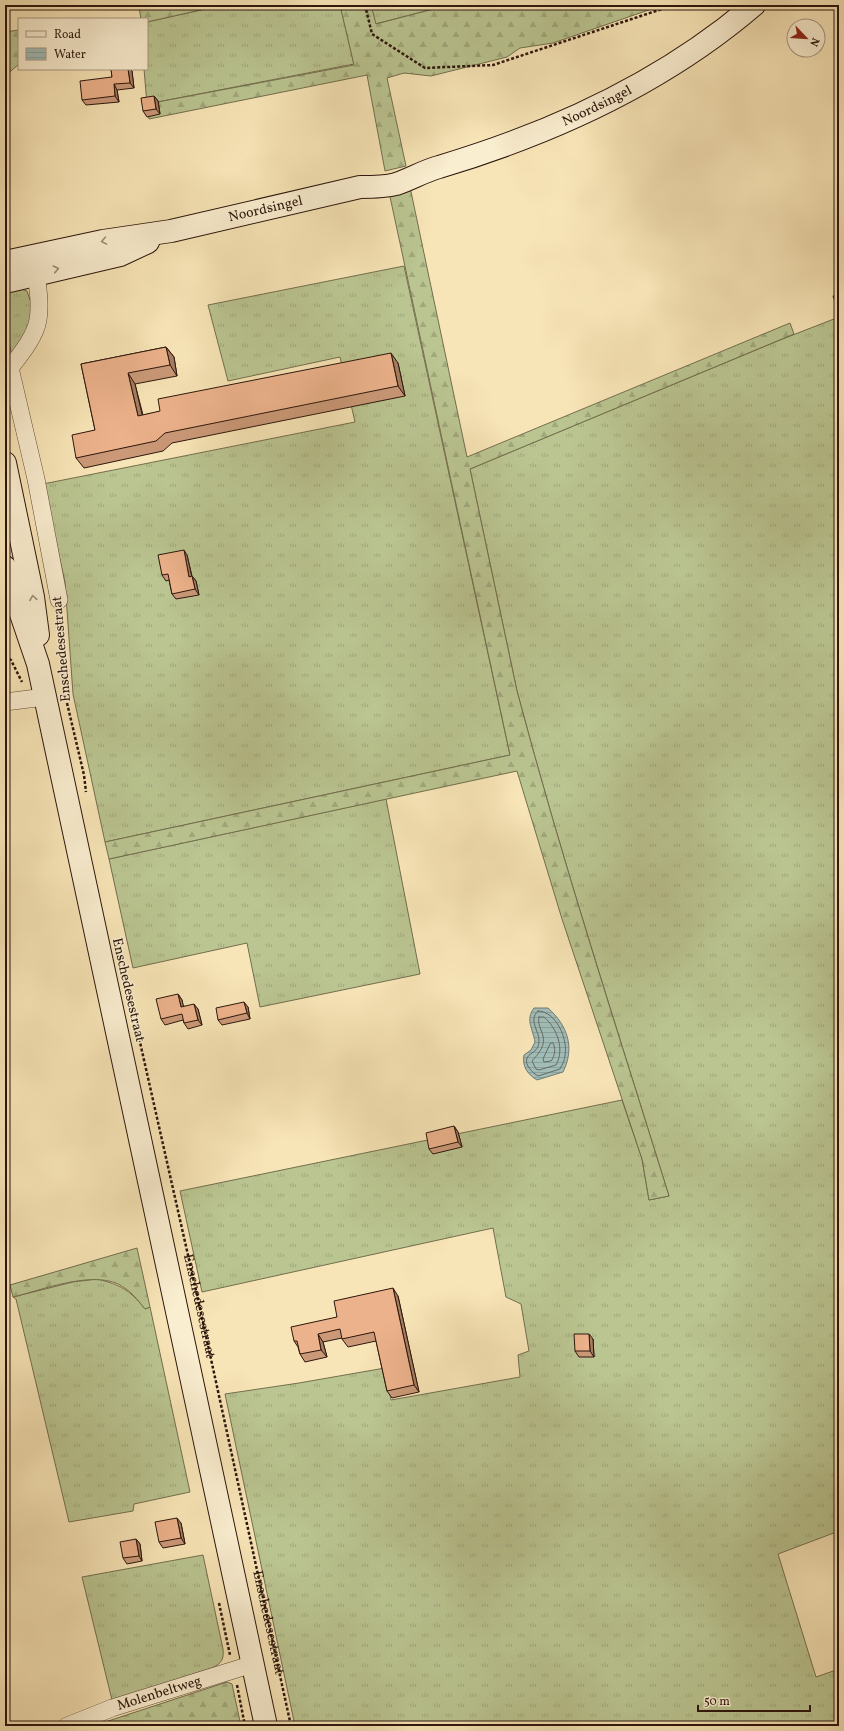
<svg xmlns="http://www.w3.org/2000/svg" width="844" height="1731" font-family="Vollkorn,serif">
	<defs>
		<pattern id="grass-tufts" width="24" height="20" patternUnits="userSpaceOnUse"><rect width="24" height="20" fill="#bac591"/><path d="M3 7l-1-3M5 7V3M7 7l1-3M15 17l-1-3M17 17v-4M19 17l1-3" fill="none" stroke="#a0a87c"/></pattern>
		<pattern id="forest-firs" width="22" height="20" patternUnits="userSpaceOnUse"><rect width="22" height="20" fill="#bac591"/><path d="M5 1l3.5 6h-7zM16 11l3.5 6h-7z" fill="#a0a87c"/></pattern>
		<pattern id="water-rules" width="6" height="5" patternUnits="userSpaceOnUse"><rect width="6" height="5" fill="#a1bdb8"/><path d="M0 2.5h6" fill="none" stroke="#8ba29d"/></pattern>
	</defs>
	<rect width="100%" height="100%" fill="#f8e5b7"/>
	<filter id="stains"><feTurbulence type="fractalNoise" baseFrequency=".005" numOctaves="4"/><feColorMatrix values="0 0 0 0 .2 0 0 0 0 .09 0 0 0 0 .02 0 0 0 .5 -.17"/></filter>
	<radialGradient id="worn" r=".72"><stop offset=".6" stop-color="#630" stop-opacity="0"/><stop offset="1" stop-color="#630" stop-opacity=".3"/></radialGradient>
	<path fill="url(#grass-tufts)" stroke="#736e4e" d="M223,5H340L354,64L147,104L144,69H147V22Z
		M371,5H449L375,24Z
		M404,266L510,755L105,842L73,694L65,582L43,484L355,422L340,357L228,381L208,305Z
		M12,286L27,291L33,309L30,327L12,356L5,323V287Z
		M839,317V1531L778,1554L816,1677L839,1669V1726H295L225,1394L299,1383L385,1368L391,1400L520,1377L518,1355L529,1351L521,1304L506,1297L493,1228L202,1292L180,1191L622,1100L642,1159L649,1200L669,1196C617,1028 562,861 517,691L470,469L780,340Z
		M386,799L420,974L260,1007L247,943L133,968L109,859Z
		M97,1279C121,1285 130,1290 145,1309L150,1307L190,1492L134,1504L133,1511L69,1522L16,1299L13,1297L73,1282Z
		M203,1555L223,1649C224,1659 222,1663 212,1668L112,1700L82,1577Z"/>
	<path fill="url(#forest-firs)" stroke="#736e4e" d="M147,5H223L147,22V19H141L139,7Z
		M340,5H371L376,24L449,5H663L553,43L520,48L507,57L431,76L404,73L387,78L406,166L385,171L367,75L149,119L147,104L354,65Z
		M19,30V64L5,76V32Z
		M410,187L467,457L790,323L794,334L470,469L517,691C562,861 617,1029 669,1196L649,1200L642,1159L562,919L517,771L109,859L105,842L510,755L389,192Z
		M137,1248L150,1307L145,1309C137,1299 130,1290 118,1284C90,1271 42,1290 13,1297L10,1285Z
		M227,1682L232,1684L241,1726H93Z"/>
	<path fill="url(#water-rules)" stroke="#727a73" d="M534,1008H548C568,1026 575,1048 563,1072L537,1080C527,1074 522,1066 524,1055L531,1050L535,1042C533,1029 525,1020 534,1008Z"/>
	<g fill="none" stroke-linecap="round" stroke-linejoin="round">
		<path stroke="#666a62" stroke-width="1" d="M538,1011C556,1011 568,1039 565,1055C565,1060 562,1065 560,1069L538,1076C533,1073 524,1065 527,1058C530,1052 539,1052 539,1041C539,1030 528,1020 538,1011Z
			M539,1017H544C557,1028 565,1049 556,1065L539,1070L536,1069L532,1061C541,1051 547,1044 541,1030C539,1025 538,1022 539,1017Z
			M553,1043C556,1048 555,1056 551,1061L544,1062L543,1059L550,1044Z"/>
		<g stroke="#5f4a37" stroke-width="18">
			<g id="street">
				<path d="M34,263C37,281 41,302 38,320C35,337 21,354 10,368L36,479L59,600"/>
				<path d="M5,702L45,697"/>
				<path id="s2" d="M67,1726L112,1708L253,1664"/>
			</g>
		</g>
		<g stroke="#2c160c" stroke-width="24">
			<g id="secondary">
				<path id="s3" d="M5,262L103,241L171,231L360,187C372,187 385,187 396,184C411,179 424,171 439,167C553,133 663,83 754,5"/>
				<path d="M5,282L120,255L148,242"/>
				<path d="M5,463L33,597L38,635"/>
				<path d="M5,567L38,664L266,1726"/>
			</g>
		</g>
		<g stroke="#2c160c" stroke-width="2.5" stroke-dasharray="3 2" stroke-linecap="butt">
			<path d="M365,5L372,34L425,68L493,65L674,5"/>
			<path d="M59,616L64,692"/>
			<path d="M5,656L11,660L22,682"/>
			<path d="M67,703L84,775L86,792"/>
			<path id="s1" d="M137,1029L199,1304L291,1726"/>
			<path d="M219,1603L230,1655"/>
			<path d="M237,1685L245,1726"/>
		</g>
		<use href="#street" stroke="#faeed0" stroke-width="17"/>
		<use href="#secondary" stroke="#faeed0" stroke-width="22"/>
	</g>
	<path fill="#cb9978" stroke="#2c160c" d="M111,69H130L132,71L134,88L117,90L119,102L86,105L82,100L112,77Z
		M154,96L158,101L160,114L147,117L143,111Z
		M166,347L174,357L177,376L135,384L143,415L398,363L405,396L172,443L163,451L84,468L76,458L95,430L81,364Z
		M187,555L192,576L196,581L199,595L176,599L172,594L169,580L166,581L162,575Z
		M178,994L182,1000L183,1006L198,1009L202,1025L188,1029L184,1023L183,1020L165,1025L161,1019Z
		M248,1007L250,1019L222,1025L218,1020Z
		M454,1126L458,1132L462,1147L433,1154L429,1149Z
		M398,1296L419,1392L392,1398L387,1391L376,1341L348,1347L342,1339V1338L323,1342L327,1357L305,1362L300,1354L298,1347L294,1341L337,1317Z
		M593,1339L594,1357H579L575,1351Z
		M181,1523L185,1544L163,1548L159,1542Z
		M136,1539L140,1544L142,1561L127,1564L123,1558Z"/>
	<path fill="#a57d61" stroke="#2c160c" d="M128,69H130L132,71L134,88L130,83Z
		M114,84L117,90L119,102L115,96Z
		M154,96L158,101L160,114L156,109Z
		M166,347L174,357L177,376L170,365Z
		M391,353L398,363L405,396L398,386Z
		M128,373L135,384L145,427L138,416Z
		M184,550L187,555L193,582L189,577Z
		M192,576L196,581L199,595L195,589Z
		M178,994L182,1000L185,1013L181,1007Z
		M244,1002L248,1007L250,1019L247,1013Z
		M194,1004L198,1009L202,1025L198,1020Z
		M454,1126L458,1132L462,1147L458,1142Z
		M393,1288L398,1296L419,1392L414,1385Z
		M318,1334L323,1342L327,1357L321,1350Z
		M589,1334L593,1339L594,1357L590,1351Z
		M177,1518L181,1523L185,1544L181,1538Z
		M136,1539L140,1544L142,1561L139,1556Z"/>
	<path fill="#ecb28b" stroke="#2c160c" d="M111,69H128L130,83L114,84L115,96L82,100L80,81L112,77Z
		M154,96L156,109L143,111L141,98Z
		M839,294V306L837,307L833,296Z
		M166,347L170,365L128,373L138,416L160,411L158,399L391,353L398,386L165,433L156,441L76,458L72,435L95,430L81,364Z
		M184,550L189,577L192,576L195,589L172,594L168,574L162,575L158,555Z
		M178,994L181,1007L194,1004L198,1020L184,1023L182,1014L161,1019L156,999Z
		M244,1002L247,1013L218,1020L216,1008Z
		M454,1126L458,1142L429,1149L426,1133Z
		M393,1288L414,1385L387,1391L374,1332L342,1339L340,1329L318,1334L321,1350L300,1354L297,1341H294L291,1327L337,1317L334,1301Z
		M574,1334H589L590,1351H575Z
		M177,1518L181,1538L159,1542L155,1522Z
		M136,1539L139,1556L123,1558L120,1542Z"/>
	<defs><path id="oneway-chevron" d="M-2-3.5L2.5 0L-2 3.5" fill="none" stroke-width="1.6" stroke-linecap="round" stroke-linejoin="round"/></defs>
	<g stroke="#9d8d78">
		<use href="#oneway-chevron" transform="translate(104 241) rotate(170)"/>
		<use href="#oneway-chevron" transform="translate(56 269) rotate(-12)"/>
		<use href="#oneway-chevron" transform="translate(33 598) rotate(-99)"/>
	</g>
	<g text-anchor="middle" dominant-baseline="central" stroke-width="3" stroke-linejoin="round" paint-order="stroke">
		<g font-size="14" fill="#2c160c" stroke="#faeed0">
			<text stroke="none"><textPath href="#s3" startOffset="615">Noordsingel</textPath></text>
			<text stroke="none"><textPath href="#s3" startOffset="266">Noordsingel</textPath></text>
			<text transform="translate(62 649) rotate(-95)">Enschedesestraat</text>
			<text transform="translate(128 990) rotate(77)">Enschedesestraat</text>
			<text stroke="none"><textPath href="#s1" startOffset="284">Enschedesestraat</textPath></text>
			<text stroke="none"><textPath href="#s1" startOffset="608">Enschedesestraat</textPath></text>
			<text stroke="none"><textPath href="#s2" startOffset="98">Molenbeltweg</textPath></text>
		</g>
	</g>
	<rect width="844" height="1731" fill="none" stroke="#f8e5b7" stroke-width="20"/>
	<rect x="6" y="6" width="832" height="1719" fill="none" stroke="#2c160c" stroke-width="2"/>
	<rect x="10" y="10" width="824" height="1711" fill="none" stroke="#2c160c"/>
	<rect x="18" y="18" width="130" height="52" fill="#faeed0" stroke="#a89882"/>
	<rect x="26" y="31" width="20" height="6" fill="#faeed0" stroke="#a89882"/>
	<text x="54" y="38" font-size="12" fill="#2c160c">Road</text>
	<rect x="26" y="48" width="20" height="12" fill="url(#water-rules)" stroke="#a89882"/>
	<text x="54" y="58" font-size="12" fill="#2c160c">Water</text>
	<g transform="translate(806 38) rotate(115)"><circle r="19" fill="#faeed0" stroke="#a89882"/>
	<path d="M0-3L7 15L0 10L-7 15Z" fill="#8f2418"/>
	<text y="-6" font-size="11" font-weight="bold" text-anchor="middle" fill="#2c160c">N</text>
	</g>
	<path d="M698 1705v6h112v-6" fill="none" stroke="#2c160c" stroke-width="2"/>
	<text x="704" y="1705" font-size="12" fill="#2c160c" stroke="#faeed0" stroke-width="3" paint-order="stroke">50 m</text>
	<rect width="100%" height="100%" filter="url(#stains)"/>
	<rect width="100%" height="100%" fill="url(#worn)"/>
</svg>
